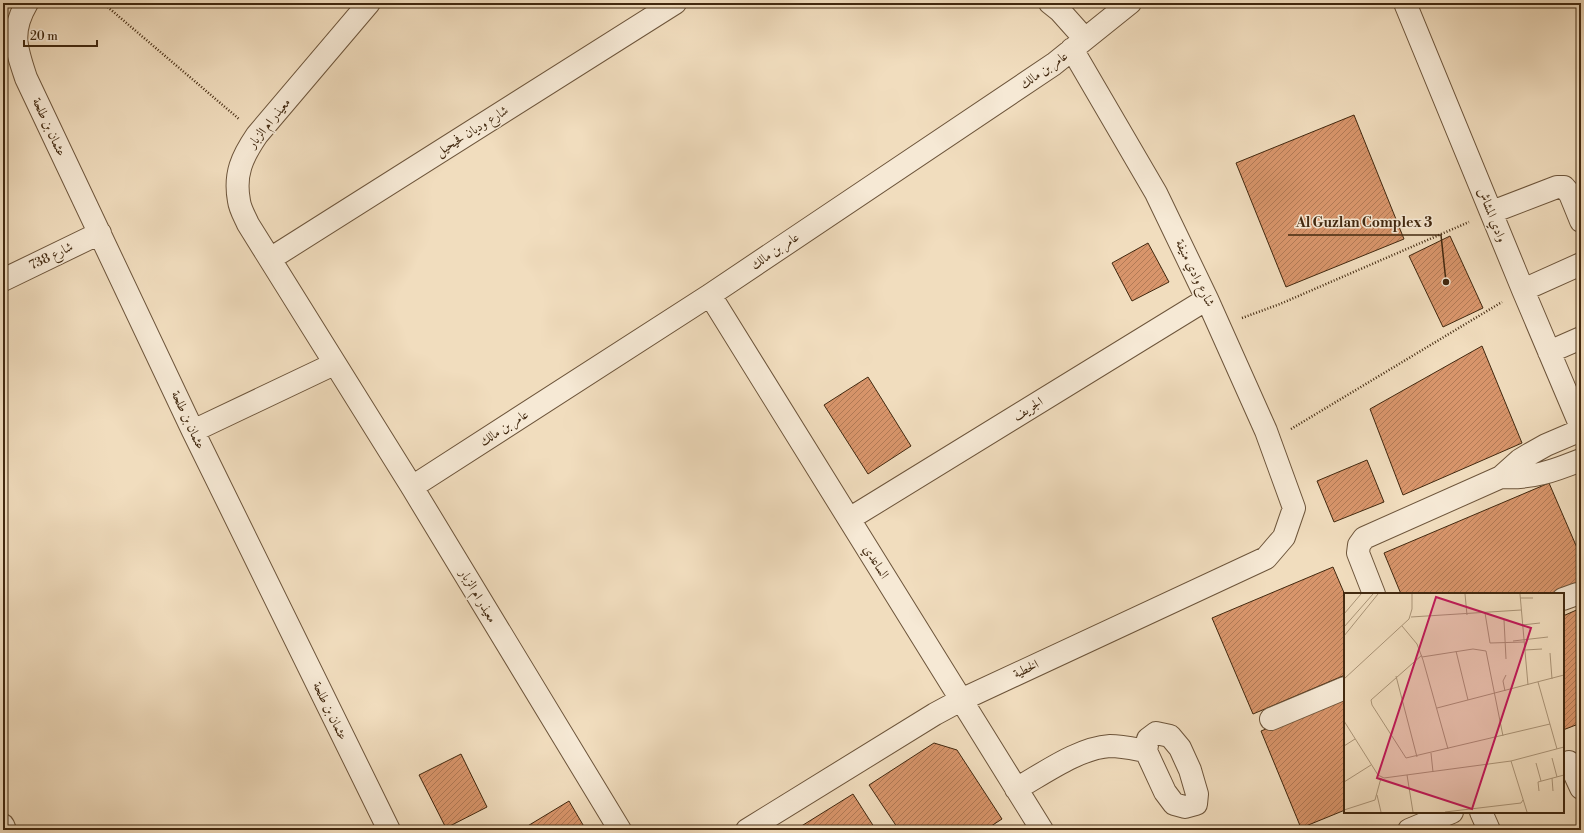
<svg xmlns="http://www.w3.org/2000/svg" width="1584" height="833" font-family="'Libre Bodoni',Amiri,serif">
	<defs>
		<pattern id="building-hatch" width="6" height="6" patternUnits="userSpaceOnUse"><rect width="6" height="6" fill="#d8956b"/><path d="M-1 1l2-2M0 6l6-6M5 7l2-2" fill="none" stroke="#b17a56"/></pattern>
	</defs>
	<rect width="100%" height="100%" fill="#f1ddbe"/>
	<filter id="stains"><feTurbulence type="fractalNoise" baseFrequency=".005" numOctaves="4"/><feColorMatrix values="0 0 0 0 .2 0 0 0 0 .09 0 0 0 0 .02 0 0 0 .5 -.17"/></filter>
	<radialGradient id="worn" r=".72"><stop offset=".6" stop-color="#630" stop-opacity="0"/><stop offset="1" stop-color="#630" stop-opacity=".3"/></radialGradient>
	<path fill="url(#building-hatch)" stroke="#41280f" d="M1354,115L1404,239L1286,287L1236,163Z
		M1450,236L1483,308L1443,327L1409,256Z
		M1148,243L1169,282L1132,301L1112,263Z
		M1482,346L1522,443L1403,495L1370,409Z
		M868,377L911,446L868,474L824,405Z
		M1367,460L1384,502L1334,522L1317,481Z
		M1549,483L1581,557V584L1558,594H1401L1384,553Z
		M1333,567L1345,595V675L1253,714L1212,618Z
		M1581,608V723L1563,730V616Z
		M1345,697V810L1301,828L1261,731Z
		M934,743L957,750L1002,819L985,830H899L869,785Z
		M461,754L487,807L446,828L419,775Z
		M853,794L876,830H795Z
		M569,801L586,830H521Z"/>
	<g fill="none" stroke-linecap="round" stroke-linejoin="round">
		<g stroke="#6d553b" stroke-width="24">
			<path id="minor" d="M27,3C10,32 16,48 26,78L193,431L389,830
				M369,3L257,135C242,157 234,174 239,201C240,209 245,217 248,224L412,487L620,830
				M1050,3L1060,11L1085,39
				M1405,3L1523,290L1581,427
				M1492,212L1557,187H1564L1570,194L1581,221
				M270,259L675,3
				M3,280L100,233
				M1523,290L1581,264
				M710,295L1042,830
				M1549,352L1581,338
				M193,431L334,364
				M1501,477C1532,479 1553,471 1581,460
				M412,487L710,295L1054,64L1130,3
				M849,519L1207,299
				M1374,594L1358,553L1359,545L1364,538L1501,477L1520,460L1530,454L1546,445L1581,430
				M1563,599L1577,594
				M1271,719L1345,688
				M1156,733L1170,736L1180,748L1190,770L1197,794L1196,804L1185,807L1174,804L1165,792L1146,751L1148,739Z
				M1569,762L1581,788
				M1016,789C1043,774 1078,748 1110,746C1122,746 1135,749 1146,751
				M1481,812L1489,830
				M3,825L5,830
				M747,830L935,714L961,700L1266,558L1284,537L1294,508L1266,431L1207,299L1156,193L1072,49
				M1409,830L1452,812"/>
		</g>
		<path stroke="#41280f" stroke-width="2.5" stroke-dasharray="1 2" stroke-linecap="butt" d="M103,3L239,119
			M1242,318L1280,304L1469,222
			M1291,429L1502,302"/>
		<use href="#minor" stroke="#f6e9d5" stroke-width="22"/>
	</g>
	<g text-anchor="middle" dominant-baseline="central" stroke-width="3" stroke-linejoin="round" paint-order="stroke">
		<g font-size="13" fill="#41280f" stroke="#f6e9d5">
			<text transform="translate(1044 70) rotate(-35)">عامر بن مالك</text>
			<text transform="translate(269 123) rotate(-51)">معيذر ام الزبار</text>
			<text transform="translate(49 127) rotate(65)">عثمان بن طلحة</text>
			<text transform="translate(472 131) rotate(-32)">شارع وديان فحيحيل</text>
			<text transform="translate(1492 215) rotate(68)">وادي المشاش</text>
			<text transform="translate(775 251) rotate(-34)">عامر بن مالك</text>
			<text transform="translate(51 256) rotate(-26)">شارع 738</text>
			<text transform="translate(1195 273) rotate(64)">شارع وادي منيفة</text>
			<text transform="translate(1028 409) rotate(-32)">الجريف</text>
			<text transform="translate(188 420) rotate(65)">عثمان بن طلحة</text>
			<text transform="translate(504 428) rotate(-33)">عامر بن مالك</text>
			<text transform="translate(876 562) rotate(58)">الساعدي</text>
			<text transform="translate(478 596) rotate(59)">معيذر ام الزبار</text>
			<text transform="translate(1026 669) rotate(-25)">الخطية</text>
			<text transform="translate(330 711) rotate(64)">عثمان بن طلحة</text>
		</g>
	</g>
	<g transform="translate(1344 593)">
		<rect width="220" height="220" fill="#f1ddbe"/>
		<path fill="none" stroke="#ab9578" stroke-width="1" d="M121,1L123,22M176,1L184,92M176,5H189M141,20L146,50L180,49M0,21L17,1M67,24L177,17M160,27L162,66M178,32L196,30M58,33L73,51L79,67L104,156M0,34L29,1M0,43L34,1M169,48L204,44M181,57L198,56M112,58L124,107M206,60L208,86M78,62L27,107L28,112L62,165L206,131M78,64L129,56L142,58L159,143M52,83L73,164M0,86L65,26L68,16V1M194,89L213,156M161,98L159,88L162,82M93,115L220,82M0,128L34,182L40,185L167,168L220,154M0,153L11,146M87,160L89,179M208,165L213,184M167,168L183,219M192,170L197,188M63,182L69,219M208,185L209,198M0,189L27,172M195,198L194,189L220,182M33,202L37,219M0,217L31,207L37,185M101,219L177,210L179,207"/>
		<path fill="#c2185b" fill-opacity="0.15" stroke="#c2185b" stroke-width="2" d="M92,4L187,35L128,216L33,185Z"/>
		<rect width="220" height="220" fill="none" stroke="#41280f" stroke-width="2"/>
	</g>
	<path fill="none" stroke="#41280f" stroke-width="1.5" d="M1446 282L1441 235H1288"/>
	<circle fill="#41280f" stroke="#f6e9d5" stroke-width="1.5" cx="1446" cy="282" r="4"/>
	<g font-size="14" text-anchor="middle" font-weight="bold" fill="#41280f" stroke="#f6e9d5" stroke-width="3" stroke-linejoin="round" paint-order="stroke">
		<text x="1364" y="227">Al Guzlan Complex 3</text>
	</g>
	<rect width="1584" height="833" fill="none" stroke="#f1ddbe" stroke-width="16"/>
	<rect x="4" y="4" width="1576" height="825" fill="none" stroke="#41280f" stroke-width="2"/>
	<rect x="8" y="8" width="1568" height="817" fill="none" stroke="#41280f"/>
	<path d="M24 40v6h73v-6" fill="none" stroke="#41280f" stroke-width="2"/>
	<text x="30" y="40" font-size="12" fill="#41280f" stroke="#f6e9d5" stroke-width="3" paint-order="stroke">20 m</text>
	<rect width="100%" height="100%" filter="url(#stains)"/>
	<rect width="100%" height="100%" fill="url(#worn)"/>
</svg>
